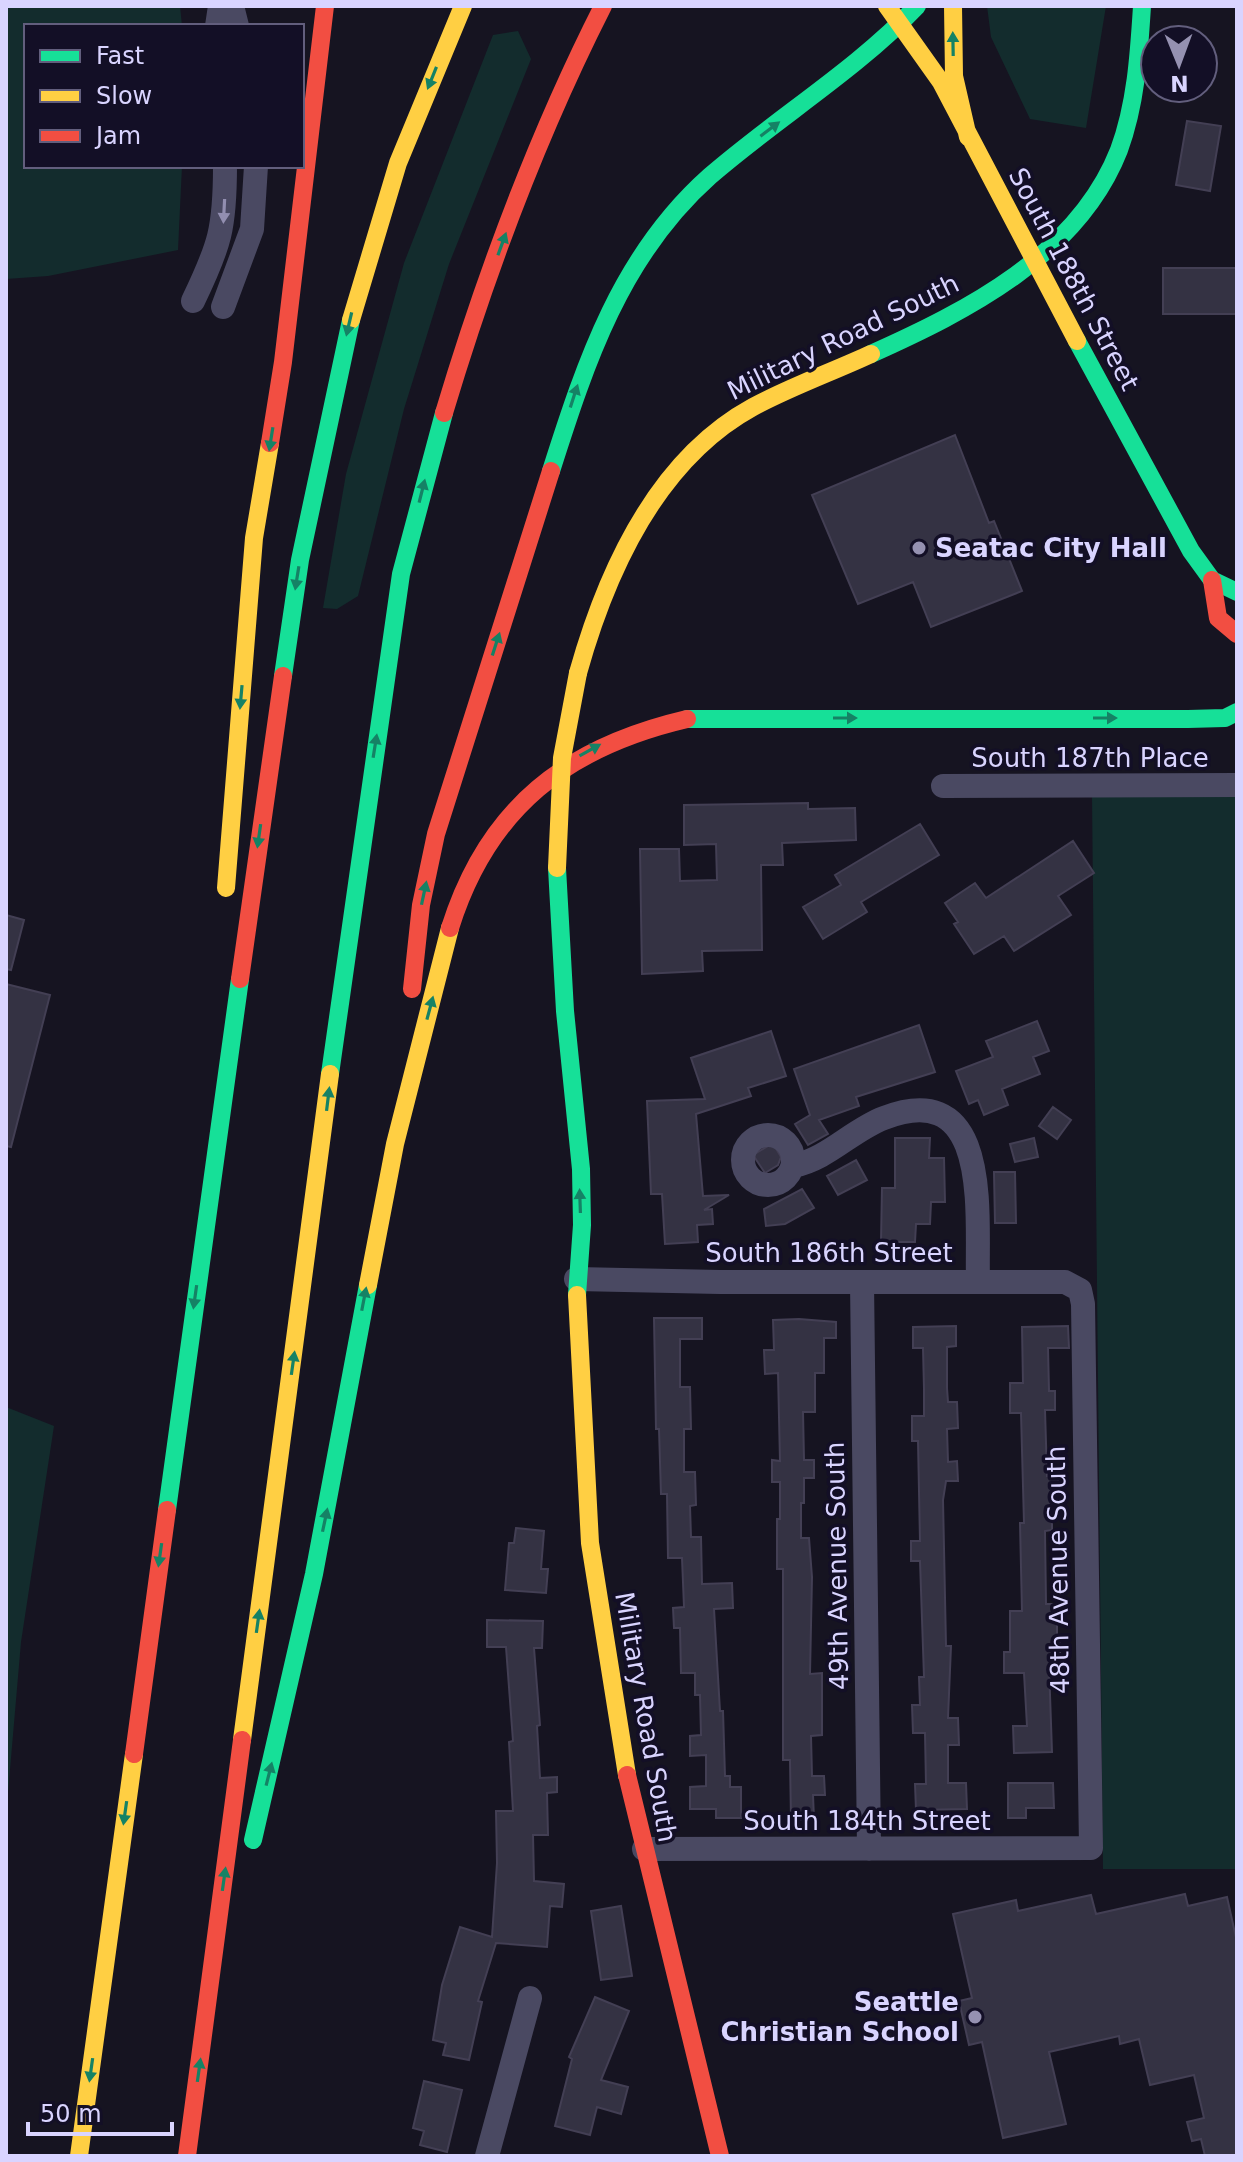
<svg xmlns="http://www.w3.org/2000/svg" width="1243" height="2162" font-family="'DejaVu Sans',sans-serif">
	<rect width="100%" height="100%" fill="#161421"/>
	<path fill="#132c2d" d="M6,6H180L182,26H26V166H182L178,250L48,276L6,279Z
		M987,6H1106L1086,128L1030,119L991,37Z
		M518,31L531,59L449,264L404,409L358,596L337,609L323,608L346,474L404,263L493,35Z
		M1092,795L1237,797V1869H1103Z
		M6,1407L54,1426L21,1642L6,1816Z"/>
	<path fill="#343243" stroke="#433f54" stroke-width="2" d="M1187,121L1221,126L1210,191L1176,185Z
		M1163,268H1237V314H1163Z
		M955,435L989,523L994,521L1022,591L931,627L913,582L858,604L812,495Z
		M808,803V809L855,808L856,840L782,843L783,865H761L762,950L702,951L703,971L642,974L640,849H679L680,881L717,880L716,844L684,845V805Z
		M920,824L939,855L861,902L867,912L823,939L803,907L841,885L835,875Z
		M1073,841L1094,873L1058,896L1071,915L1014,951L1004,936L974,954L954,924L958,922L945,903L975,883L986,898Z
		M6,915L24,920L11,970L6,969Z
		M6,984L50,995L11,1147L6,1146Z
		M1037,1021L1049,1051L1033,1057L1040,1074L1002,1089L1008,1105L984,1115L978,1100L969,1104L956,1071L993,1057L986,1041Z
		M919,1025L935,1072L856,1097L859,1106L819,1120L828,1134L808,1145L795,1124L810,1115L794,1069Z
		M771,1031L786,1076L748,1088L751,1096L696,1114L703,1196L729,1195L704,1210L712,1209L713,1224L697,1225L698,1242L665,1244L662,1194H651L647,1101L705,1099L691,1058Z
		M1053,1107L1071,1120L1057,1139L1039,1126Z
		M895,1138H930L929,1158H944L945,1202H931L930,1224H916L915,1242H881L882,1188H895Z
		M1034,1138L1038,1157L1015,1162L1010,1144Z
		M773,1143L781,1157L778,1165L765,1173L753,1155Z
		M856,1160L867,1180L838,1195L827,1176Z
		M994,1172H1015L1016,1223H995Z
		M802,1189L814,1208L785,1224L766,1226L764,1209Z
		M654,1318H702V1339H680V1387H690L691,1429H684V1472H695L696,1505L690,1506L691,1537H701L702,1584L732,1583L733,1608L714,1609L720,1711H723L725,1776H730V1787H741V1818H716V1809H690V1787L706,1786V1755L690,1756V1736L701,1735L700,1695H695V1673H681L680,1628H674L673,1608L684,1607L682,1558H668L667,1494H661L659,1429H656Z
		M799,1319L836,1322V1338H824V1373H815V1412H803L804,1460H814V1478H804V1503H801V1538H809L812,1577L810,1674L822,1673V1735L811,1736L812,1776H824L825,1795H813L814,1819L791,1820L790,1760H783V1569H777V1519H780V1482H772V1460L780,1461L778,1373L765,1374L764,1350H774L773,1320Z
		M956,1326V1346L947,1347V1388L948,1402H957L958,1428L947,1429L948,1462L957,1461L958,1481H946L943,1500L946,1646H951L948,1718H958L959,1745H948V1783H966L967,1809L916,1810L915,1784H926L925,1733H913L912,1705H920L919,1677H924L920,1561H911V1541H920L918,1441H912V1416H924V1389L923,1348H913V1327Z
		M1068,1326L1069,1348H1048L1049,1391H1055V1410H1045L1047,1476H1058V1495L1052,1496V1530L1045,1531L1046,1604H1057V1640H1060V1666H1049L1052,1752L1014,1753L1013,1726H1027L1024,1673H1004V1652H1010V1611H1022L1020,1523H1024L1021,1413H1010V1383H1023L1022,1327Z
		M516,1528L544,1531L541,1569H548L546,1593L505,1590L509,1543H514Z
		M487,1620L543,1621L542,1648H534L540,1725L537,1726L540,1778L557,1777V1792L547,1793L548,1835H533L534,1881L564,1884L562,1907L550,1906L547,1947L496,1943L478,2001L482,2002L469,2060L443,2055L446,2043L433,2040L442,1985L460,1927L492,1937L497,1863L496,1811H513L509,1742L513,1741L506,1647H487Z
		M1008,1783H1053L1054,1808H1026V1818H1008Z
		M1185,1894L1188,1906L1227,1897L1237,1942V2156H1205L1201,2139L1192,2141L1187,2122L1204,2118L1194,2075L1150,2085L1139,2039L1120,2044L1119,2036L1049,2052L1066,2124L1003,2138L982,2042L969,2045L959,2001L972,1998L953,1914L1016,1900L1018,1911L1091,1895L1096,1914Z
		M621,1906L632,1976L601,1980L591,1911Z
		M595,1997L629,2011L601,2080L628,2087L621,2114L597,2107L590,2135L555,2126L572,2059L569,2057Z
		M424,2081L462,2090L447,2152L420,2145L424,2131L413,2128Z"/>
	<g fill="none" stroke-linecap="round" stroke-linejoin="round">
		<path stroke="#4a4962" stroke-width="24" d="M232,6L237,26
			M217,26L220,6
			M193,301C220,245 225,228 225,166
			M223,307L252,229L256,166
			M943,786L1237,785
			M743 1160a25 25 0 1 1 50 0a25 25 0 1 1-50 0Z
			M793,1166C828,1159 852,1130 884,1118C993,1076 976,1216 978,1281
			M576,1279L720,1282H1065L1080,1290L1083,1304L1091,1848L644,1849
			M862,1282L869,1849
			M487,2156L530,1998"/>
		<path stroke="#16e098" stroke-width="18" d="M1077,341L1191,551L1212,580L1237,592
			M871,354C967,311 1078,255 1119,150C1136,104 1139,54 1142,6
			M551,471C586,361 621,255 710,176C778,117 855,71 917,6
			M283,676L300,560L351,320
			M687,719H1188L1225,718L1237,712
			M557,868L565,1011L581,1169L582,1225L577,1295
			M330,1074L401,574L444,413
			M167,1510L240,979
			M253,1840L314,1574L368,1285"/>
		<path stroke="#ffcf43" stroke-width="18" d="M887,6L941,82L1077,341
			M953,6L954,76L968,137
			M351,320L398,163L463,6
			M578,673C606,573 656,460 753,407C790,387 832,372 871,354
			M226,888L254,538L270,443
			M368,1285L395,1144L450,928
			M577,1295L590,1543L627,1775
			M242,1740L330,1074
			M79,2156L134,1754"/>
		<path stroke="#f24e42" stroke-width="18" d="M444,413C486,273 537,136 603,6
			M270,443L283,362L325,6
			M1212,580L1218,618L1237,634
			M450,928C488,807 567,747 687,719
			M240,979L283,676
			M412,989L421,905L436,834L551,471
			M134,1754L167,1510
			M627,1775L720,2156
			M187,2156L242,1740"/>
		<path stroke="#ffcf43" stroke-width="18" d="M557,868L562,758L578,673"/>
	</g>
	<defs><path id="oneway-solid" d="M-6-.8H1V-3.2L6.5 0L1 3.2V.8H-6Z" transform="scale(2)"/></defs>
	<g fill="#158265">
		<use href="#oneway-solid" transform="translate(953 44) rotate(-91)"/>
		<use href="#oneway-solid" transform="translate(432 78) rotate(112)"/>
		<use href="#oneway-solid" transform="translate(770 129) rotate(-37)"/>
		<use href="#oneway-solid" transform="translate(502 244) rotate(-70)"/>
		<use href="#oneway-solid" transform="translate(349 324) rotate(103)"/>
		<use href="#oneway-solid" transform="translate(574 396) rotate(-72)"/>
		<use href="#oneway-solid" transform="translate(271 439) rotate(99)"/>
		<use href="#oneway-solid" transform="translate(422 491) rotate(-76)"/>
		<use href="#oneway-solid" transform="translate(297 578) rotate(99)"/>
		<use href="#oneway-solid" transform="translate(496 644) rotate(-72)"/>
		<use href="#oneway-solid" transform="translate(241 697) rotate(95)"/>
		<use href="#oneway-solid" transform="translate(845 718)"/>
		<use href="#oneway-solid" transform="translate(1105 718)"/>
		<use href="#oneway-solid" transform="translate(375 746) rotate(-81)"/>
		<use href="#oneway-solid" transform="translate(590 750) rotate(-29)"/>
		<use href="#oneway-solid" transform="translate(259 836) rotate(98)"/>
		<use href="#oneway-solid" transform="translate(424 893) rotate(-78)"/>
		<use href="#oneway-solid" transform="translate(430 1008) rotate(-75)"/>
		<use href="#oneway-solid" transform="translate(328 1099) rotate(-83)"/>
		<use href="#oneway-solid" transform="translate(580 1201) rotate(-92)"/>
		<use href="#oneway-solid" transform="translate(195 1297) rotate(98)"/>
		<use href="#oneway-solid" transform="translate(364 1299) rotate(-79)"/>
		<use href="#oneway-solid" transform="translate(293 1363) rotate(-82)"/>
		<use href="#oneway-solid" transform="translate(325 1520) rotate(-78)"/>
		<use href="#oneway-solid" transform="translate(160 1555) rotate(98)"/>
		<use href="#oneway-solid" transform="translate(258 1621) rotate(-82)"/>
		<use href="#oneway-solid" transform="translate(269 1774) rotate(-76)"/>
		<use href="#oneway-solid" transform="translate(125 1813) rotate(98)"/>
		<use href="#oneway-solid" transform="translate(224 1879) rotate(-82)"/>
		<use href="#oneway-solid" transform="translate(91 2070) rotate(98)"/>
		<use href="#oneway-solid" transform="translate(199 2070) rotate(-82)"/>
	</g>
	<use fill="#928eb0" href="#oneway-solid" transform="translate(224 211) rotate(93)"/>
	<g fill="#9591b1" stroke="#130f26" stroke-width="3">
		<circle cx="919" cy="548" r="8"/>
		<circle cx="975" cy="2017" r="8"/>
	</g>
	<g text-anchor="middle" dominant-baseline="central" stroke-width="7" stroke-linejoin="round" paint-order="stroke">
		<g font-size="26" fill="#d9d4ff" stroke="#130f26">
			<text transform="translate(1074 279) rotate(62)">South 188th Street</text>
			<text transform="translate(843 337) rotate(-26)">Military Road South</text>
			<text x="1090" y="758">South 187th Place</text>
			<text x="829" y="1253">South 186th Street</text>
			<text transform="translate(837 1566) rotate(-91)">49th Avenue South</text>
			<text transform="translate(1058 1570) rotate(-91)">48th Avenue South</text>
			<text transform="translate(646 1717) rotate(80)">Military Road South</text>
			<text x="867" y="1821">South 184th Street</text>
		</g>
		<g font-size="26" font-weight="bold" fill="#d9d4ff" stroke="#130f26" text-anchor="start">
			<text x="935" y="548">Seatac City Hall</text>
			<text x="959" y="2002" text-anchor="end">Seattle<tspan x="959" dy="30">Christian School</tspan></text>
		</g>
	</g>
	<rect width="1243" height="2162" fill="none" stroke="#d9d4ff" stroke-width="16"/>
	<rect x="24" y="24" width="280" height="144" fill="#130f26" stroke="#625e7d" stroke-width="2"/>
	<rect x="40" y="50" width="40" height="12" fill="#16e098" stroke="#625e7d" stroke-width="2"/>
	<text x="96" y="64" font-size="24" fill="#d9d4ff">Fast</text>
	<rect x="40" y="90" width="40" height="12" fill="#ffcf43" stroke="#625e7d" stroke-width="2"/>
	<text x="96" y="104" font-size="24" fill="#d9d4ff">Slow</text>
	<rect x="40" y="130" width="40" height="12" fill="#f24e42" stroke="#625e7d" stroke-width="2"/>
	<text x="96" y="144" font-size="24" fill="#d9d4ff">Jam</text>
	<g transform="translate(1179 64) rotate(179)"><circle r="38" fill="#130f26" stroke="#625e7d" stroke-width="2"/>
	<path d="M0-6L14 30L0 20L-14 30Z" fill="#9591b1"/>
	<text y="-12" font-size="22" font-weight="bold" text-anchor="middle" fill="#d9d4ff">N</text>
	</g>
	<path d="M28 2122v12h144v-12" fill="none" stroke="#d9d4ff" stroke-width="4"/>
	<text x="40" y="2122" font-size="24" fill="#d9d4ff" stroke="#130f26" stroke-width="6" paint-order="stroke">50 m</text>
</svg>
